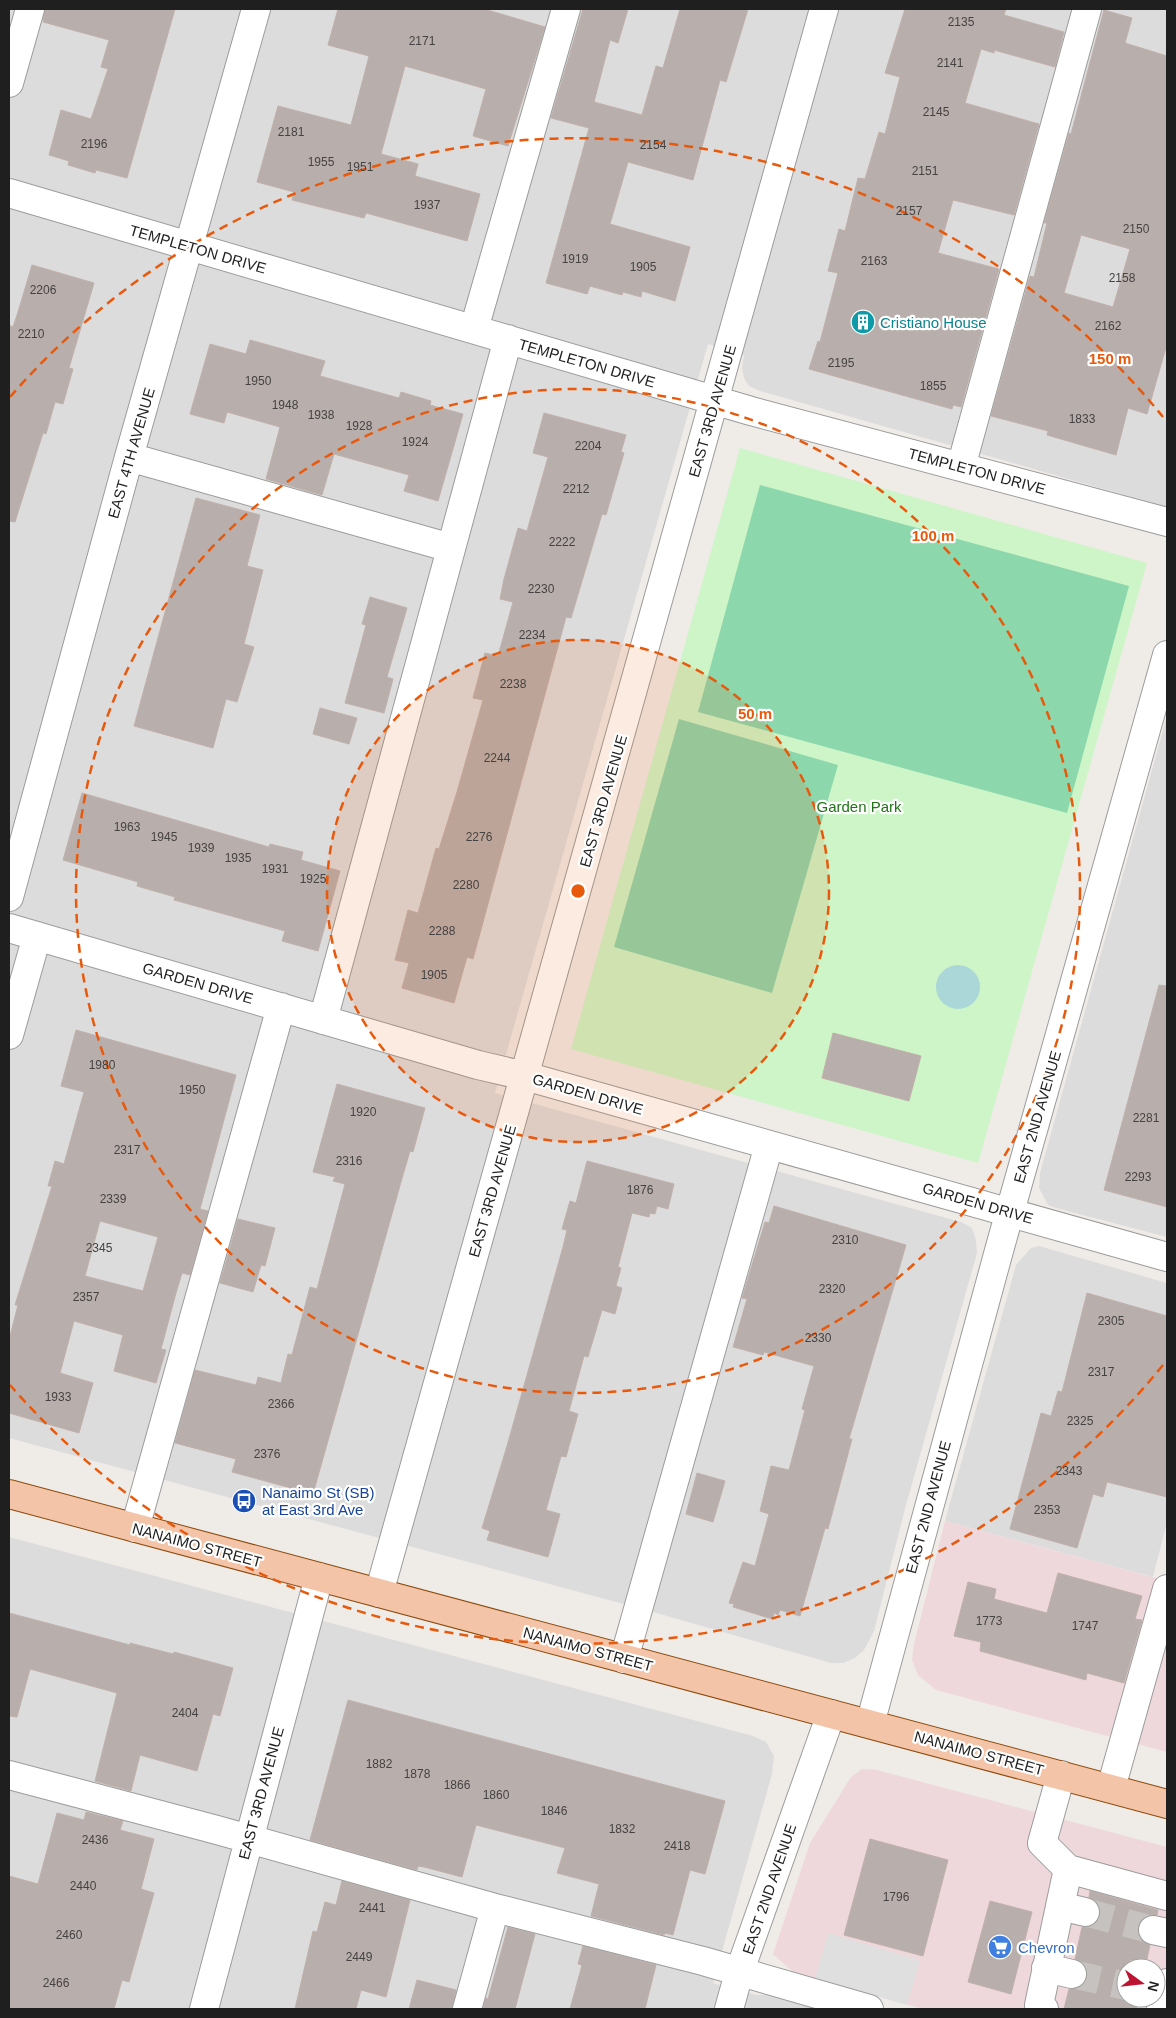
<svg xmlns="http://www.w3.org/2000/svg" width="1176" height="2018" font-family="Arial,sans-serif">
	<rect width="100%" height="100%" fill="#efebe7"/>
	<path fill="#dddcdd" d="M9,9H1167V507L760,391L749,386L744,378L742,367L744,355L708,344L495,1093L961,1222L972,1228L976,1240L977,1253L906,1505L874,1631L864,1650L855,1658L843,1663H831L653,1612L9,1438Z
		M1167,716V1237L1056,1208L1048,1205L1039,1188L1040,1173Z
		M1039,1246L1167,1283V1522L1153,1577L945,1521L1016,1265L1031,1248Z
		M9,1537L753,1736L766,1742L774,1756L772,1774L713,1983L756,1995L784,1994L833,2009H9Z"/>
	<path fill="#eed8db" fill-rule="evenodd" d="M945,1521L1167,1581V1752L936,1690L918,1675L912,1660L914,1644Z
		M862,1769L877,1770L1167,1847V2009H923L793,1972L773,1954L810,1843L851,1777ZM1126,1968H1156V1998H1126Z"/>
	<path fill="#cdf5c8" d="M740,448L1147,563L978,1163L571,1049Z"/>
	<path fill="#8cd7ac" d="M760,485L1129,586L1067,813L698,712Z
		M679,719L838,765L772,993L614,947Z"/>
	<path fill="#dfdfdf" d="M828,1933L920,1960L907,2005L815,1978Z"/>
	<path fill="#abd7d9" d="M936 987a22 22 0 1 1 44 0a22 22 0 1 1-44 0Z"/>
	<path fill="#b8afac" stroke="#c0b0aa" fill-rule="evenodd" d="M45,9H175L127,178L96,170L95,173L68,165L69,161L49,155L61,110L91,119L108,69L101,67L109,40L43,22Z
		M338,9H484L545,27L508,146L473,136L486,89L405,66L381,154L418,164L415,176L480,194L467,241L366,213L364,218L292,200L294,192L257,182L278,106L351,125L369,56L328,45Z
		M583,9H628L618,43L610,40L594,102L642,115L656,66L663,68L680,9H748L726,82L720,80L693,180L628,162L610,224L690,247L675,301L642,291L641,297L623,292L622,295L590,286L587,294L546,283L589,128L551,118Z
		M905,9H1006L1004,15L1064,32L1055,67L994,50V53L981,49L965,103L1039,124L1014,215L953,200L938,253L999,269L961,407L953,405L952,409L809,369L818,341L820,342L838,273L828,271L839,229L845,231L858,178L865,179L879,132L885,134L900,77L885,73Z
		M1104,10L1132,18L1125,43L1167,56V344L1147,414L1128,408L1116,455L1047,435L1048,431L991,416L1030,276L1034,277L1047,223H1044L1069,133L1071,134ZM1081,235L1130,249L1113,307L1064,293Z
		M32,265L94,283L69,368L73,369L63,404L55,402L46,434L43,433L15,522L9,521V325L13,327L18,312Z
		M250,340L325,361L320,376L399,398L401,392L431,401L430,405L463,414L438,501L404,491L409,475L334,454L322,495L266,479L280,427L227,412L224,423L190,414L210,344L246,354Z
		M544,413L626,435L621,452L624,453L606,515L602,514L571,618L566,617L473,959L467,957L454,1003L402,988L409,963L395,960L408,910L418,913L436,848L439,849L457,792L483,700L473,698L485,653L498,656L513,602L500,599L504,579L518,528L527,531L548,457L533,453Z
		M196,498L260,515L247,566L263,570L244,644L254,647L237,702L226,699L213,748L134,726Z
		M370,597L407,608L387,677L393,679L384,713L345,703L366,625L362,624Z
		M320,708L357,718L349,744L313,734Z
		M82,793L269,847L270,844L303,852L301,860L340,871L318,951L282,941L285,931L174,900L175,897L137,886L138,882L63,860Z
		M1159,985L1167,986V1207L1104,1190Z
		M76,1030L236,1075L200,1209L208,1211L190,1275L182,1273L176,1293L161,1349L166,1350L156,1383L114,1371L123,1335L74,1321L60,1373L93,1383L79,1433L9,1413V1340L18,1305H15L52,1186H48L55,1161L64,1164L84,1092L61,1086ZM100,1221L158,1237L143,1291L85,1276Z
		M833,1033L921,1056L909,1101L822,1078Z
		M337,1084L425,1108L413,1152L410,1151L403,1175L313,1494L232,1472L236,1459L175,1443L195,1370L256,1385L258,1377L281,1383L288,1354L292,1355L310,1287L317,1289L345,1184L333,1181L335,1177L313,1172Z
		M587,1161L674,1184L668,1209L657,1206L655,1214L650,1213L649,1217L632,1213L618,1267L621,1268L616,1286L622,1288L615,1314L602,1310L588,1357L584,1356L569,1411L578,1414L566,1457L561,1456L546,1510L560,1514L548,1557L487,1540L490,1531L482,1528L507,1446L563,1247L567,1230L562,1229L570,1201L576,1203Z
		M774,1206L906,1245L849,1439H852L828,1529L825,1528L800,1616L780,1610L778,1615L774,1613L772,1619L733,1607L734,1604L729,1603L743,1562L755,1566L769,1514L760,1511L771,1466L789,1470L805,1410L802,1409L814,1366L764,1352L763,1355L733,1347L747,1299L742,1298L765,1222L769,1223Z
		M238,1219L275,1228L265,1266L261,1265L253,1292L220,1283Z
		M1087,1293L1167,1316V1497L1107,1482L1103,1497L1093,1494L1077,1548L1010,1529L1041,1413L1051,1416L1058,1391L1062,1392Z
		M697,1473L725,1481L713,1522L686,1514Z
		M1058,1573L1142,1596L1135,1619L1142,1620L1124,1683L1087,1673L1086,1680L980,1651L981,1642L954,1636L968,1582L996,1589L994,1599L1047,1613Z
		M9,1613L130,1645V1643L173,1654L174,1652L233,1668L220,1716L213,1714L197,1771L140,1755L131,1791L95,1781L117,1693L30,1669L17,1717L9,1716Z
		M348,1700L725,1801L705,1874L690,1870L673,1935L665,1933L664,1935L591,1916L599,1884L557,1873L565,1848L476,1825L462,1877L424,1867L418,1866L417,1870L310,1840Z
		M86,1812L123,1821L120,1830L154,1839L141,1889L154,1893L129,1982L122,1980L114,2009H9V1876L38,1884L57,1813L84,1820Z
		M870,1839L948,1860L923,1956L844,1935Z
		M342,1881L410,1900L386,1997L361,1990L356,2009H295L313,1931L317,1932L325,1902L336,1905Z
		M1090,1891L1158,1910L1157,1915H1148L1141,1920L1138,1926V1935L1143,1942L1150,1945L1145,1968H1126V1998H1138L1136,2009H1064L1069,1989H1076L1083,1985L1087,1977V1970L1083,1963L1075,1959L1082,1927H1090L1096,1923L1100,1915V1907L1096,1901L1089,1897Z
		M990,1901L1032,1912L1011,1994L968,1982Z
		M508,1927L535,1934L515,2009H483L486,1998L488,1999Z
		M583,1946L656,1965L645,2009H570L582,1965L578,1964Z
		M417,1980L456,1990L452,2009H409Z"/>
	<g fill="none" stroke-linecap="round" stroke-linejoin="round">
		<path stroke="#c5c2bf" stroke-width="28" stroke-dasharray="28 14" stroke-linecap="butt" d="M1085,1912L1153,1930
			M1072,1974L1126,1986"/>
		<g stroke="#9c9c9c" stroke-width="30">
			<path id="minor" d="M9,83L30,9
				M9,193L751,411L1167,522
				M474,329L566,9
				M129,457L451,548
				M961,467L1087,9
				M9,897L129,457L256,9
				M9,928L478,1065L525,1076L1167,1257
				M323,1020L508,339
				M9,1035L37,936
				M135,1528L281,1007
				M379,1593L824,9
				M624,1659L769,1145
				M870,1724L1000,1247L1167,655
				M9,1775L217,1830L495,1908L703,1961L869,2009
				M1111,1788L1167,1589
				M1068,1869L1167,1896
				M1060,1906L1085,1912
				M1153,1930L1167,1933
				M1046,1968L1072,1974
				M204,2009L319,1577
				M467,2009L495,1908
				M729,2009L739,1973L831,1714
				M1044,2009L1039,2005L1068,1869L1042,1843L1061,1775
				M1161,2009L1167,1983"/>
		</g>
		<g stroke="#8d4b0e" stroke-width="30">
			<path id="major" d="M9,1494L1167,1804"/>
		</g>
		<use href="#minor" stroke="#fff" stroke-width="28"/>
		<use href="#major" stroke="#f3c4a7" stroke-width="28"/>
	</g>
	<circle cx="578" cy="891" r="251" fill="#e8590c" fill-opacity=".12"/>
	<g fill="none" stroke="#e8590c" stroke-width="2.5" stroke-dasharray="9 6">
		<circle cx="578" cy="891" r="251"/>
		<circle cx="578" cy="891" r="502"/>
		<path d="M1163 1365A753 753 0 0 1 10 1385M10 397A753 753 0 0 1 1163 417"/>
	</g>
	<defs>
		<g id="building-disc" transform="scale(1.25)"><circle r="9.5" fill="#0f9aa8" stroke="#fff"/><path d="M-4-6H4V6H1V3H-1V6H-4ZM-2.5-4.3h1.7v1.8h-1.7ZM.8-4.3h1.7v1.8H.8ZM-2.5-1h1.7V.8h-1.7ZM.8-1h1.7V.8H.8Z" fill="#fff"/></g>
		<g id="bus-disc" transform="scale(1.25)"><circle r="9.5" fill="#1a4fb4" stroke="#fff"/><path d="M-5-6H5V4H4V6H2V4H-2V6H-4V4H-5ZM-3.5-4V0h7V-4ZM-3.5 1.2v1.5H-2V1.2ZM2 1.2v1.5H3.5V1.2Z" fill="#fff"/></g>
		<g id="supermarket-disc" transform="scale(1.25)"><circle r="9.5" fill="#3f7fe0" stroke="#fff"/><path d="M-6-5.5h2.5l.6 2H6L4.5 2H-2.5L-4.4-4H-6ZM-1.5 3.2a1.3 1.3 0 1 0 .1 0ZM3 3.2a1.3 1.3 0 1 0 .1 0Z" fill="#fff"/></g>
	</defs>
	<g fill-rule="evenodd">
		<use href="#building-disc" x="863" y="322"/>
		<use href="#bus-disc" x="244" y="1501"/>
		<use href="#supermarket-disc" x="1000" y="1947"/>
	</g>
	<g text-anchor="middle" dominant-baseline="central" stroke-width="4.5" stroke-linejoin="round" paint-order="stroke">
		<g font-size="12" fill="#454342">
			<text x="961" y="22">2135</text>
			<text x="422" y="41">2171</text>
			<text x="950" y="63">2141</text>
			<text x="936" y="112">2145</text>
			<text x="291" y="132">2181</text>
			<text x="94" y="144">2196</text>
			<text x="653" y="145">2154</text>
			<text x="321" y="162">1955</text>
			<text x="360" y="167">1951</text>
			<text x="925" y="171">2151</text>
			<text x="427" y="205">1937</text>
			<text x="909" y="211">2157</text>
			<text x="1136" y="229">2150</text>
			<text x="575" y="259">1919</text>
			<text x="874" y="261">2163</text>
			<text x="643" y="267">1905</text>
			<text x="1122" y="278">2158</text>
			<text x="43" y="290">2206</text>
			<text x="1108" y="326">2162</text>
			<text x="31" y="334">2210</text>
			<text x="841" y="363">2195</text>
			<text x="258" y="381">1950</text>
			<text x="933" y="386">1855</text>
			<text x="285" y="405">1948</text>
			<text x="321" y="415">1938</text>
			<text x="1082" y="419">1833</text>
			<text x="359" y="426">1928</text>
			<text x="415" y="442">1924</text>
			<text x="588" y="446">2204</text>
			<text x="576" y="489">2212</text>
			<text x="562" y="542">2222</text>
			<text x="541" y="589">2230</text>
			<text x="532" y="635">2234</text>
			<text x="513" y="684">2238</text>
			<text x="497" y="758">2244</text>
			<text x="127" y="827">1963</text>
			<text x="164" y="837">1945</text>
			<text x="479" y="837">2276</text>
			<text x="201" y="848">1939</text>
			<text x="238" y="858">1935</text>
			<text x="275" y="869">1931</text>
			<text x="313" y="879">1925</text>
			<text x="466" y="885">2280</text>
			<text x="442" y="931">2288</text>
			<text x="434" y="975">1905</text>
			<text x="102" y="1065">1980</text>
			<text x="192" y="1090">1950</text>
			<text x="363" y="1112">1920</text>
			<text x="1146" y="1118">2281</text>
			<text x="127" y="1150">2317</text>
			<text x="349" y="1161">2316</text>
			<text x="1138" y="1177">2293</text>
			<text x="640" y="1190">1876</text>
			<text x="113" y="1199">2339</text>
			<text x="845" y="1240">2310</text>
			<text x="99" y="1248">2345</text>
			<text x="832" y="1289">2320</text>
			<text x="86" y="1297">2357</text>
			<text x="1111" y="1321">2305</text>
			<text x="818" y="1338">2330</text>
			<text x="1101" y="1372">2317</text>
			<text x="58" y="1397">1933</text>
			<text x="281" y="1404">2366</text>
			<text x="1080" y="1421">2325</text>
			<text x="267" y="1454">2376</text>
			<text x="1069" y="1471">2343</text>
			<text x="1047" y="1510">2353</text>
			<text x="989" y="1621">1773</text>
			<text x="1085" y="1626">1747</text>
			<text x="185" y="1713">2404</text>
			<text x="379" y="1764">1882</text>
			<text x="417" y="1774">1878</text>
			<text x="457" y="1785">1866</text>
			<text x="496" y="1795">1860</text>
			<text x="554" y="1811">1846</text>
			<text x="622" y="1829">1832</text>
			<text x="95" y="1840">2436</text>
			<text x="677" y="1846">2418</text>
			<text x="83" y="1886">2440</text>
			<text x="896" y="1897">1796</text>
			<text x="372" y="1908">2441</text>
			<text x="69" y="1935">2460</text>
			<text x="359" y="1957">2449</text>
			<text x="56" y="1983">2466</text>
		</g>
		<g font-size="15" fill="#1f1f1f" stroke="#fff">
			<text transform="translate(198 249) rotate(16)">TEMPLETON DRIVE</text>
			<text transform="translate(587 363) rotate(16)">TEMPLETON DRIVE</text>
			<text transform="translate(712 411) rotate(-74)">EAST 3RD AVENUE</text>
			<text transform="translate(131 453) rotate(-74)">EAST 4TH AVENUE</text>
			<text transform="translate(977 471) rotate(15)">TEMPLETON DRIVE</text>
			<text transform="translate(603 801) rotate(-74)">EAST 3RD AVENUE</text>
			<text transform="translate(198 983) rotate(16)">GARDEN DRIVE</text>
			<text transform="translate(588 1094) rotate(16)">GARDEN DRIVE</text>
			<text transform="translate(1037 1117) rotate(-74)">EAST 2ND AVENUE</text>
			<text transform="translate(492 1191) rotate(-74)">EAST 3RD AVENUE</text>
			<text transform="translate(978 1203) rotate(16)">GARDEN DRIVE</text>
			<text transform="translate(928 1507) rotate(-75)">EAST 2ND AVENUE</text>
			<text transform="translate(197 1545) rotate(15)">NANAIMO STREET</text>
			<text transform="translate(588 1649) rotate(15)">NANAIMO STREET</text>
			<text transform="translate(979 1753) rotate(15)">NANAIMO STREET</text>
			<text transform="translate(261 1793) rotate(-75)">EAST 3RD AVENUE</text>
			<text transform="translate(769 1889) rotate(-71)">EAST 2ND AVENUE</text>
		</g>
		<g font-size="15" fill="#0d838f" stroke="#fff" text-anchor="start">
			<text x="880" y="322">Cristiano House</text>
		</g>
		<g font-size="15" fill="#207516" stroke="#fff">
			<text x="859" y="806">Garden Park</text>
		</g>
		<g font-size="15" fill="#164399" stroke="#fff" text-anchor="start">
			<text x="262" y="1492">Nanaimo St (SB)<tspan x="262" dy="17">at East 3rd Ave</tspan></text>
		</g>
		<g font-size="15" fill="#366cbe" stroke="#fff" text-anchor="start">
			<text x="1018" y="1947">Chevron</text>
		</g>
	</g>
	<circle cx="578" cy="891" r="8" fill="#e8590c" stroke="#fff" stroke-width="2.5"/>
	<g font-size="15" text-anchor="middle" font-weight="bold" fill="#e8590c" stroke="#fff" stroke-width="4.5" stroke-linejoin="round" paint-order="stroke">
		<text x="1110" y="364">150 m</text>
		<text x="933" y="541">100 m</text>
		<text x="755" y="719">50 m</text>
	</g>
	<rect width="1176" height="2018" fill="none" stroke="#1f1f1f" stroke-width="20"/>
	<g transform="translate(1141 1983) rotate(105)"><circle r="24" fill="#ffffff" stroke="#a5a5a5"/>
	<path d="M0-4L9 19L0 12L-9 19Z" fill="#bc1333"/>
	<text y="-8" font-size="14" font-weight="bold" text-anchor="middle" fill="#1f1f1f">N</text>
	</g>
</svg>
